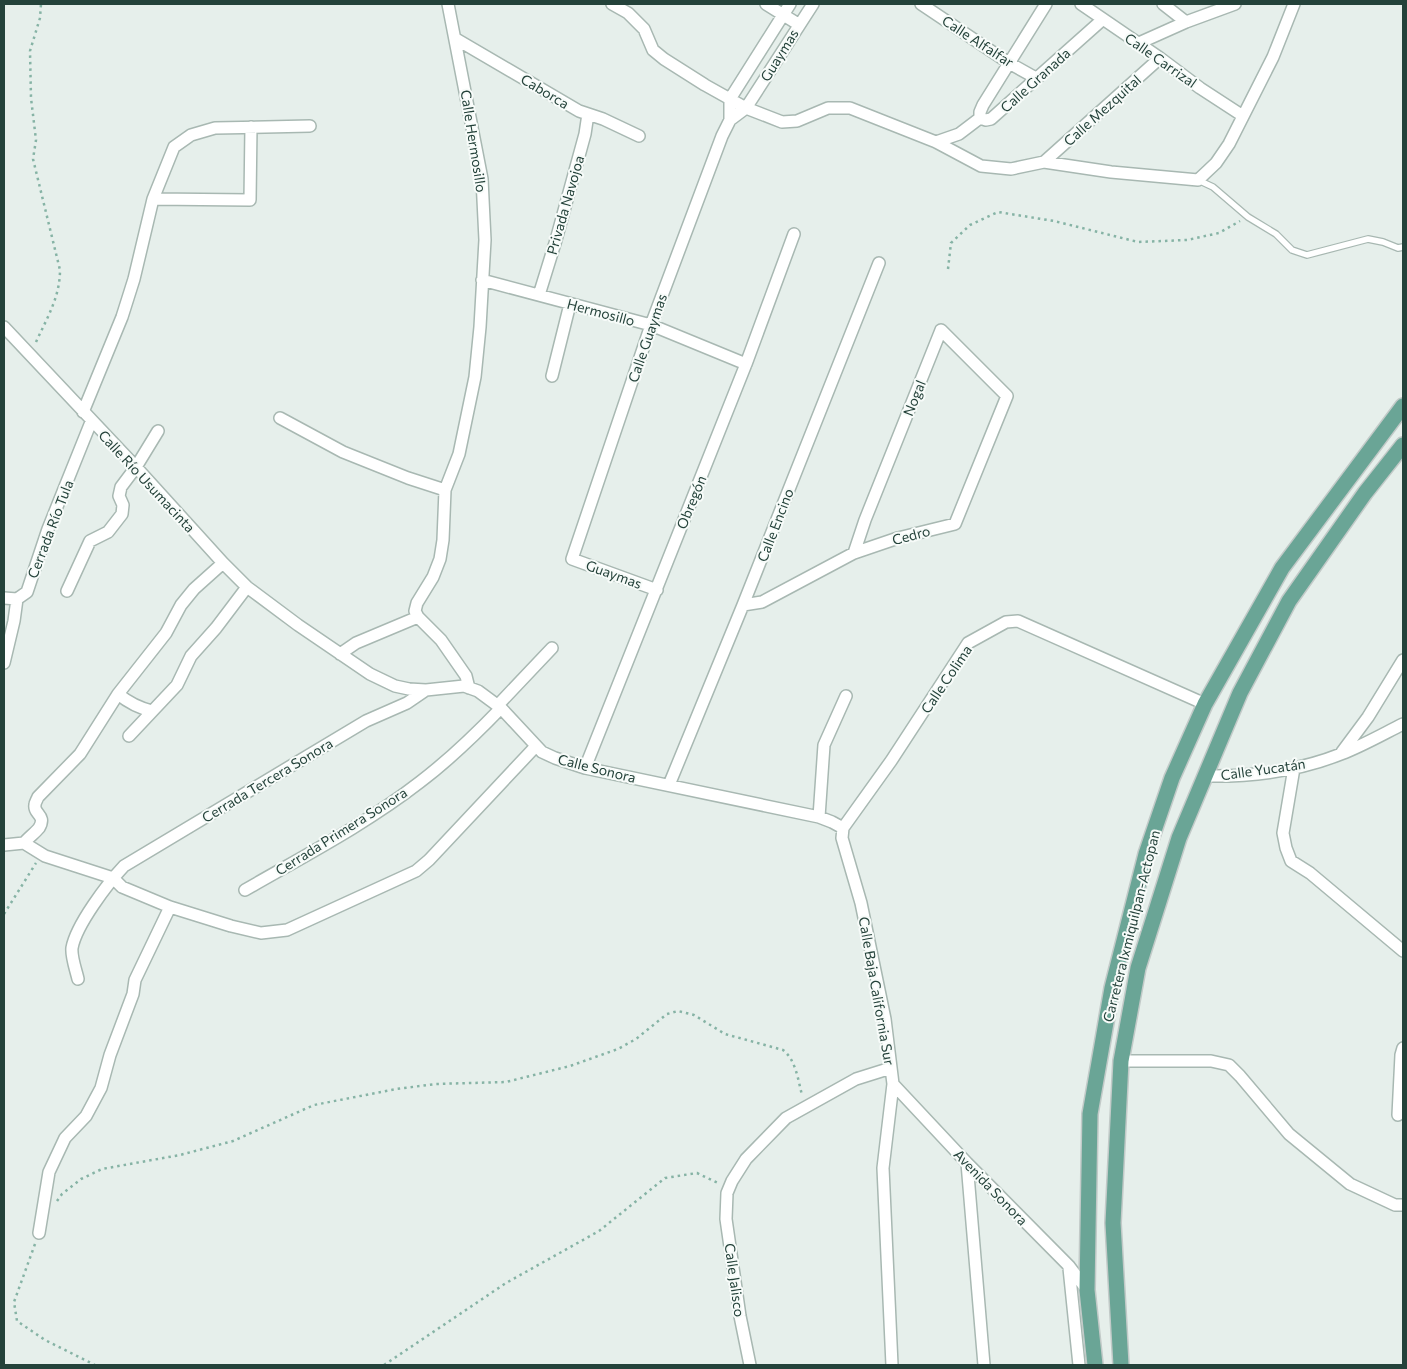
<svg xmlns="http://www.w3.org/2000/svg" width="1407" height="1369" font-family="Commissioner,sans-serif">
	<rect width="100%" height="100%" fill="#e6efeb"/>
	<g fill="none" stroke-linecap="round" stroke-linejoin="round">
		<g stroke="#a8b8b2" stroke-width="8">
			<path id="service" d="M1198,180L1213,187L1248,217L1276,234L1292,250L1307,255L1368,239L1383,242L1398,248L1403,247"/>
		</g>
		<g stroke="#a8b8b2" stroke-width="14">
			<path id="minor" d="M448,4L482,179L485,240L480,327L475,377L459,454L445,490L443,540L440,559L433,577L417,603L415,611L418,617L441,640L466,676L469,688
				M612,4L628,13L644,29L653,50L664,59L705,85L730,99L746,108L782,122L797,121L828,108H850L936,142L981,166L1011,169L1044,162L1111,172L1198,180L1216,163L1229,144L1273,57L1294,4
				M766,4L798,24
				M921,4L1009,63L1036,78
				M1081,4L1160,58L1200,88L1243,116
				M1163,4L1186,22
				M456,39L579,111L603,119L639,136
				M1139,43L1186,22L1235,4
				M980,118V112L983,105L1046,4
				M730,120V99L790,4
				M936,142L959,134L980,118L986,120L991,119L1102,20
				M1044,162L1160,58
				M153,199L250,200L251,127
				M482,280L651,325L746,364
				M539,295L556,240L585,134L588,114
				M4,327L136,467L223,563L247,587L298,625L370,674L395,686L409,689L426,690L464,686L478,691L501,708L542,752L555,758L585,768L819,817L832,822L843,828
				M552,376L570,304
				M83,412L122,317L134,279L153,199L174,147L191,135L215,128L310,126
				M280,418L343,452L408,478L445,490
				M657,590L572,559L651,325L722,136L730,120L746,108L813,4
				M67,591L90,541L108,532L122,514L123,505L119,496L121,487L136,467L158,431
				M4,598L17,599
				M743,605L762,602L854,553L898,538L955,524L1007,396L941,330L865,520L854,553
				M340,654L356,643L418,617
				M4,663L14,621L17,599L27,592L48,529L91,422
				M118,694C129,703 139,708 152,711
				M498,705L552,648
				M129,736L177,685L191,656L216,628L247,587
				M1342,752L1368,717L1403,660
				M585,768L746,364L794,234
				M1294,768L1283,833L1286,848L1291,861L1310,873L1403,951
				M1204,776C1249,777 1298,771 1341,754C1362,746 1383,734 1403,724
				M669,785L743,605L879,263
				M819,817L824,745L846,696
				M24,843C28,838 35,833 39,828C47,815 33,814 35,805C35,802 37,800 38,797L80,754L118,694L166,633L181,605L194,589L223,563
				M4,845L24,843L45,856L113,878L122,887L170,907L231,926L261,933L287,930L416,871L429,860L536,746
				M245,890C304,856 366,824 420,782C449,760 475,735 501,708
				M78,979C76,970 71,957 72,948C76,925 108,883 124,866L366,721L407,703L426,690
				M1121,1061H1211L1229,1065L1240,1076L1289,1134L1350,1184L1395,1205H1403
				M893,1084L967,1163L1069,1266L1087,1290
				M1398,1115L1401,1055L1403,1048
				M967,1163L984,1365
				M39,1233L49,1172L65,1138L86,1116L101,1088L110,1055L133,994L135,980L170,907
				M1069,1268L1079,1365
				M750,1365L740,1316L726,1219L727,1193L732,1181L746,1159L786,1118L856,1079L891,1068
				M892,1365L883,1168L893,1084L885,1019L861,903L842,838L843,828L891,761L968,643L1006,622L1018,621L1205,704"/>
		</g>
		<g stroke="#c2cac8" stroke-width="18">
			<path id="primary" d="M1095,1365L1087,1290L1090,1114L1112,988L1146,854L1172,778L1205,704L1282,568L1403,406
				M1121,1365L1113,1223L1121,1061L1138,968L1179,838L1240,693L1289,601L1365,493L1403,445"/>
		</g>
		<path stroke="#86b3a5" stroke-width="2.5" stroke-dasharray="2.5 4" stroke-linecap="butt" d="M948,269L951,243L970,225L998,212L1054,221L1138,242L1187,240L1219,233L1240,221
			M36,342C47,318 60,297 60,270L33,159L36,140L31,98L30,51L40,18L41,4
			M4,914L36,863
			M57,1201L62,1194L81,1179L102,1169L180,1155L233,1141L314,1105L396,1089L436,1084L506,1082L570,1066L618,1049L636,1039L667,1014L678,1011L694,1015L725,1034L783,1050C796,1060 798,1080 802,1095
			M35,1244L14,1302L17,1321L45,1340L95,1365
			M384,1365L506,1283L599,1231L665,1178L697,1173L718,1183"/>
		<use href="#service" stroke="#fff" stroke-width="5.5"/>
		<use href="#minor" stroke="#fff" stroke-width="11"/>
		<use href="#primary" stroke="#6aa596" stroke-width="15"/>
	</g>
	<g text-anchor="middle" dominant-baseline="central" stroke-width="4" stroke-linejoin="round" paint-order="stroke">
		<g font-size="14" fill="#24423a" stroke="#f7fbf9">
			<text transform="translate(978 41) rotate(33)">Calle Alfalfar</text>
			<text transform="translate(779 55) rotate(-58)">Guaymas</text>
			<text transform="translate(1161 60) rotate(35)">Calle Carrizal</text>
			<text transform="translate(1035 80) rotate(-42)">Calle Granada</text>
			<text transform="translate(545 91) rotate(31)">Caborca</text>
			<text transform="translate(1102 110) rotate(-42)">Calle Mezquital</text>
			<text transform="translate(474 141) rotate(81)">Calle Hermosillo</text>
			<text transform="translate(565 205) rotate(-74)">Privada Navojoa</text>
			<text transform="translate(601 312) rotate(15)">Hermosillo</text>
			<text transform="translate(647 338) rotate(-71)">Calle Guaymas</text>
			<text transform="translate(914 398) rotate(-68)">Nogal</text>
			<text transform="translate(147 481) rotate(47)">Calle Río Usumacinta</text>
			<text transform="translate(691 502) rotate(-68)">Obregón</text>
			<text transform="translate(775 525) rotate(-69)">Calle Encino</text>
			<text transform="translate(50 529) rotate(-69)">Cerrada Río Tula</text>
			<text transform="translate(911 535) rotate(-15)">Cedro</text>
			<text transform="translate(614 574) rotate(20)">Guaymas</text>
			<text transform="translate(946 679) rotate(-56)">Calle Colima</text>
			<text transform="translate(597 768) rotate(14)">Calle Sonora</text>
			<text transform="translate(1263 769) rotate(-8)">Calle Yucatán</text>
			<text transform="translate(267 780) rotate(-31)">Cerrada Tercera Sonora</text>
			<text transform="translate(341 831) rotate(-32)">Cerrada Primera Sonora</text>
			<text transform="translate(1131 926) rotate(-76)">Carretera Ixmiquilpan-Actopan</text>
			<text transform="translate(877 991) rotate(80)">Calle Baja California Sur</text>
			<text transform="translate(991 1187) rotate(46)">Avenida Sonora</text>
			<text transform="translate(735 1280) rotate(82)">Calle Jalisco</text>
		</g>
	</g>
	<rect width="1407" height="1369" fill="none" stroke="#24423a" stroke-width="10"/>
</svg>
